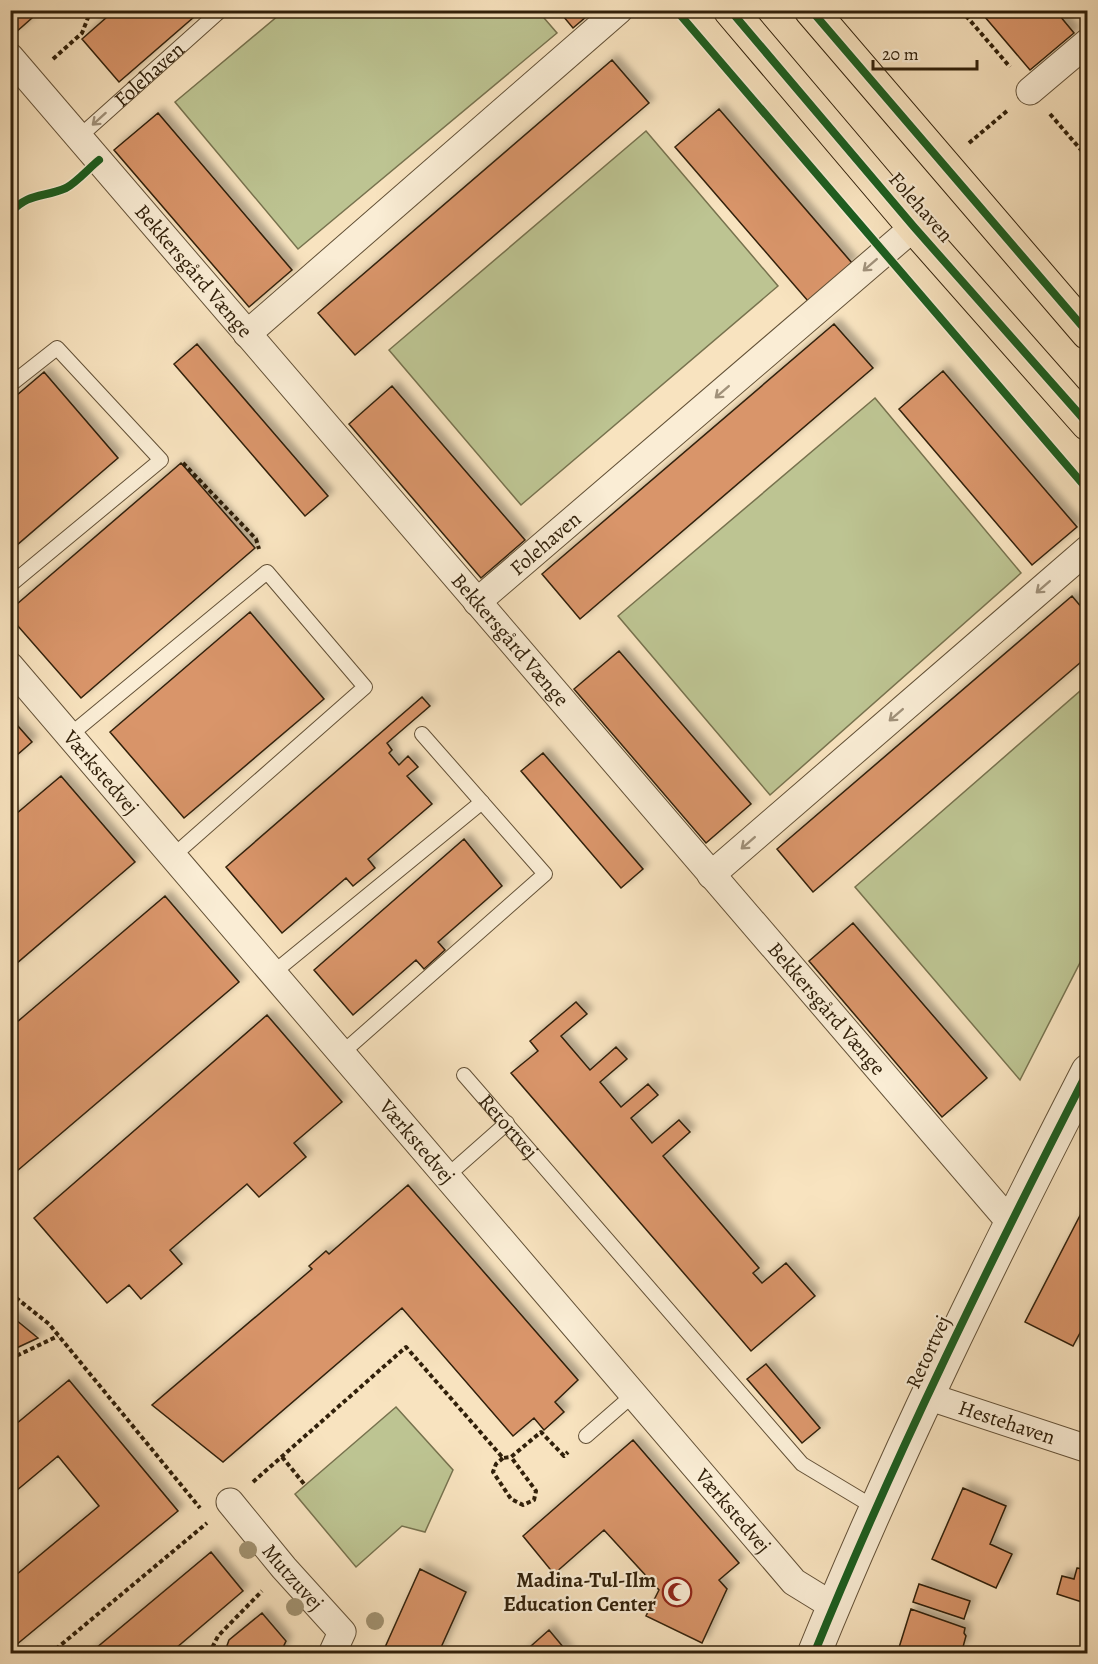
<svg xmlns="http://www.w3.org/2000/svg" width="1098" height="1664" font-family="Alegreya,serif">
	<defs>
		<filter id="shadow"><feDropShadow dx="5.5" dy="-5.5" stdDeviation="3" flood-color="#0004"/></filter>
	</defs>
	<rect width="100%" height="100%" fill="#f8e3bf"/>
	<filter id="stains"><feTurbulence type="fractalNoise" baseFrequency=".00333" numOctaves="4"/><feColorMatrix values="0 0 0 0 .2 0 0 0 0 .09 0 0 0 0 .02 0 0 0 .5 -.17"/></filter>
	<radialGradient id="worn" r=".72"><stop offset=".6" stop-color="#630" stop-opacity="0"/><stop offset="1" stop-color="#630" stop-opacity=".3"/></radialGradient>
	<path fill="#bdc492" stroke="#77724e" stroke-width="1.5" d="M285,10L538,11L557,33L298,249L175,102Z
		M646,131L778,286L521,505L389,350Z
		M875,398L1021,573L770,795L618,616Z
		M1087,685V949L1020,1080L855,887Z
		M396,1407L453,1470L425,1532L402,1526L356,1567L295,1494Z"/>
	<path fill="#d9956a" stroke="#31200a" stroke-width="1.5" filter="url(#shadow)" d="M10,10H41L15,33L10,28Z
		M115,10H202L119,82L82,39Z
		M558,10H594L573,28Z
		M979,10H1055L1074,33L1030,70Z
		M612,60L649,103L355,355L318,313Z
		M719,109L852,263L808,301L675,147Z
		M158,113L292,270L249,307L114,150Z
		M834,324L873,368L580,619L542,574Z
		M197,344L328,496L305,516L174,364Z
		M943,371L1077,527L1032,565L899,409Z
		M44,372L118,458L10,551V401Z
		M392,386L525,540L481,578L349,424Z
		M181,463L255,548L81,698L10,617V610Z
		M1072,596L1088,615V656L813,892L777,849Z
		M250,612L324,699L184,818L110,732Z
		M619,651L751,804L706,843L574,689Z
		M422,697L430,706L387,743L392,750L389,753L399,765L408,756L418,767L407,776L432,804L368,859L375,868L353,886L346,878L282,933L226,867Z
		M10,717L32,742L10,761Z
		M543,753L643,869L621,888L521,771Z
		M61,776L135,862L10,969V819Z
		M464,839L502,886L438,942L445,950L424,969L416,960L353,1015L314,970Z
		M165,896L239,982L10,1177V1028Z
		M853,923L987,1078L942,1117L809,961Z
		M576,1002L587,1014L561,1036L590,1070L616,1047L627,1059L600,1082L621,1107L648,1084L658,1095L631,1118L652,1143L679,1120L690,1132L663,1156L759,1268L753,1273L762,1283L786,1263L815,1296L751,1351L511,1073L538,1051L530,1041Z
		M267,1015L342,1102L294,1143L306,1157L259,1197L247,1184L170,1250L182,1264L141,1299L129,1285L107,1303L34,1218Z
		M408,1185L578,1380L555,1402L564,1412L544,1430L534,1418L513,1436L402,1308L223,1462L152,1405L312,1269L309,1266L326,1251L329,1254Z
		M1088,1200V1318L1073,1346L1025,1322Z
		M10,1315L38,1338L10,1351Z
		M766,1364L820,1428L802,1443L747,1379Z
		M69,1380L178,1511L10,1650V1580L99,1506L58,1456L10,1496V1429Z
		M633,1440L739,1563L719,1580L727,1589L702,1643L646,1616L659,1590L604,1530L554,1574L523,1536Z
		M963,1488L1006,1506L990,1544L1012,1554L996,1588L932,1559Z
		M211,1552L243,1591L169,1654H89Z
		M1077,1568L1088,1570V1604L1057,1594L1062,1576L1074,1579Z
		M420,1569L466,1592L438,1654H382Z
		M919,1584L970,1601L964,1619L913,1602Z
		M911,1609L965,1628L964,1633L966,1636L963,1647L959,1648L957,1653L940,1647L938,1654H897Z
		M262,1613L286,1641L280,1654H224L229,1640Z
		M549,1630L569,1654H522Z"/>
	<g fill="none" stroke-linecap="round" stroke-linejoin="round">
		<g stroke="#635137" stroke-width="16">
			<g id="service">
				<path id="s1" d="M79,137L221,10"/>
				<path d="M10,385L57,348L161,460L10,585"/>
				<path d="M70,735L267,572L365,687L173,856"/>
				<path d="M273,973L482,802"/>
				<path d="M342,1053L545,874L422,734"/>
				<path id="s2" d="M464,1075L802,1464L877,1509"/>
				<path d="M447,1176L507,1123"/>
				<path d="M586,1436L633,1395"/>
			</g>
		</g>
		<g stroke="#635137" stroke-width="29">
			<g id="minor">
				<path id="s3" d="M10,57L1010,1222"/>
				<path d="M1030,91L1088,42"/>
				<path d="M247,334L619,10"/>
				<path id="s4" d="M477,602L914,227"/>
				<path id="s5" d="M10,666L794,1582L833,1606"/>
				<path d="M711,875L1088,549"/>
				<path id="s6" d="M927,1396L1088,1449"/>
				<path id="s7" d="M230,1502L284,1568L342,1632L332,1654"/>
			</g>
		</g>
		<g stroke="#635137" stroke-width="35">
			<path id="tertiary" d="M814,1654C895,1455 990,1262 1088,1071"/>
		</g>
		<g stroke="#31200a" stroke-width="35">
			<path id="primary" d="M730,10L914,227L1088,424
				M811,10L1088,333"/>
		</g>
		<path stroke="#31200a" stroke-width="4" stroke-dasharray="4.5 3" stroke-linecap="butt" d="M961,10L1010,67
			M53,59L82,33L91,10
			M1050,114L1088,158
			M969,143L1007,111
			M183,463L256,539L259,549
			M10,1293L49,1324L200,1508
			M10,1359L58,1336
			M282,1457L305,1485
			M503,1458L496,1464L493,1472L511,1499L523,1505L534,1500L536,1491L511,1457
			M253,1482L406,1347L503,1458L511,1457L541,1432L564,1456L568,1452
			M50,1654L207,1523
			M209,1654L218,1636L262,1591"/>
		<use href="#service" stroke="#faedd5" stroke-width="14"/>
		<use href="#minor" stroke="#faedd5" stroke-width="27"/>
		<use href="#tertiary" stroke="#faedd5" stroke-width="33"/>
		<use href="#primary" stroke="#f8e3bf" stroke-width="33"/>
		<g stroke="#faedd5" stroke-width="11">
			<path id="cycleway" d="M676,10L1088,490
				M730,10L914,227L1088,424
				M811,10L1088,333
				M10,213C29,192 43,198 66,188C77,182 89,168 99,160
				M814,1654C895,1455 990,1262 1088,1071"/>
		</g>
		<use href="#cycleway" stroke="#1b5e20" stroke-width="8"/>
	</g>
	<g fill="#a29372">
		<circle cx="248" cy="1550" r="9"/>
		<circle cx="295" cy="1607" r="9"/>
		<circle cx="375" cy="1621" r="9"/>
	</g>
	<defs><path id="oneway-shaft" d="M-6 0H5M1.5-3L5.5 0L1.5 3" fill="none" stroke-width="1.6" stroke-linecap="round" stroke-linejoin="round" transform="scale(1.5)"/></defs>
	<g stroke="#a0917a">
		<use href="#oneway-shaft" transform="translate(99 119) rotate(138)"/>
		<use href="#oneway-shaft" transform="translate(870 265) rotate(139)"/>
		<use href="#oneway-shaft" transform="translate(722 392) rotate(139)"/>
		<use href="#oneway-shaft" transform="translate(1043 587) rotate(139)"/>
		<use href="#oneway-shaft" transform="translate(896 715) rotate(139)"/>
		<use href="#oneway-shaft" transform="translate(748 843) rotate(139)"/>
	</g>
	<defs>
		<g id="mosque-ring" transform="scale(1.5)"><circle r="9.5" fill="#faedd5" stroke="#8f2418" stroke-width="1.5"/><path d="M3.5-4.9A6 6 0 1 0 3.5 4.9A5 5 0 1 1 3.5-4.9Z" fill="#8f2418"/></g>
	</defs>
	<g fill-rule="evenodd">
		<use href="#mosque-ring" x="677" y="1592"/>
	</g>
	<g text-anchor="middle" dominant-baseline="central" stroke-width="4.5" stroke-linejoin="round" paint-order="stroke">
		<g font-size="21" fill="#31200a" stroke="#faedd5">
			<text stroke="none"><textPath href="#s1" startOffset="94">Folehaven</textPath></text>
			<text transform="translate(921 207) rotate(49)">Folehaven</text>
			<text stroke="none"><textPath href="#s3" startOffset="282">Bekkersgård Vænge</textPath></text>
			<text stroke="none"><textPath href="#s4" startOffset="90">Folehaven</textPath></text>
			<text stroke="none"><textPath href="#s3" startOffset="768">Bekkersgård Vænge</textPath></text>
			<text stroke="none"><textPath href="#s5" startOffset="140">Værkstedvej</textPath></text>
			<text stroke="none"><textPath href="#s3" startOffset="1254">Bekkersgård Vænge</textPath></text>
			<text stroke="none"><textPath href="#s2" startOffset="68">Retortvej</textPath></text>
			<text stroke="none"><textPath href="#s5" startOffset="626">Værkstedvej</textPath></text>
			<text transform="translate(928 1352) rotate(-65)">Retortvej</text>
			<text stroke="none"><textPath href="#s6" startOffset="84">Hestehaven</textPath></text>
			<text stroke="none"><textPath href="#s5" startOffset="1112">Værkstedvej</textPath></text>
			<text stroke="none"><textPath href="#s7" startOffset="98">Mutzuvej</textPath></text>
		</g>
		<g font-size="21" font-weight="bold" fill="#31200a" stroke="#faedd5" text-anchor="end">
			<text x="656" y="1580">Madina-Tul-Ilm<tspan x="656" dy="24">Education Center</tspan></text>
		</g>
	</g>
	<rect width="1098" height="1664" fill="none" stroke="#f8e3bf" stroke-width="36"/>
	<rect x="12" y="12" width="1074" height="1640" fill="none" stroke="#31200a" stroke-width="3"/>
	<rect x="18" y="18" width="1062" height="1628" fill="none" stroke="#31200a" stroke-width="1.5"/>
	<path d="M873 60v9h104v-9" fill="none" stroke="#31200a" stroke-width="3"/>
	<text x="882" y="60" font-size="18" fill="#31200a" stroke="#faedd5" stroke-width="4.5" paint-order="stroke">20 m</text>
	<rect width="100%" height="100%" filter="url(#stains)"/>
	<rect width="100%" height="100%" fill="url(#worn)"/>
</svg>
